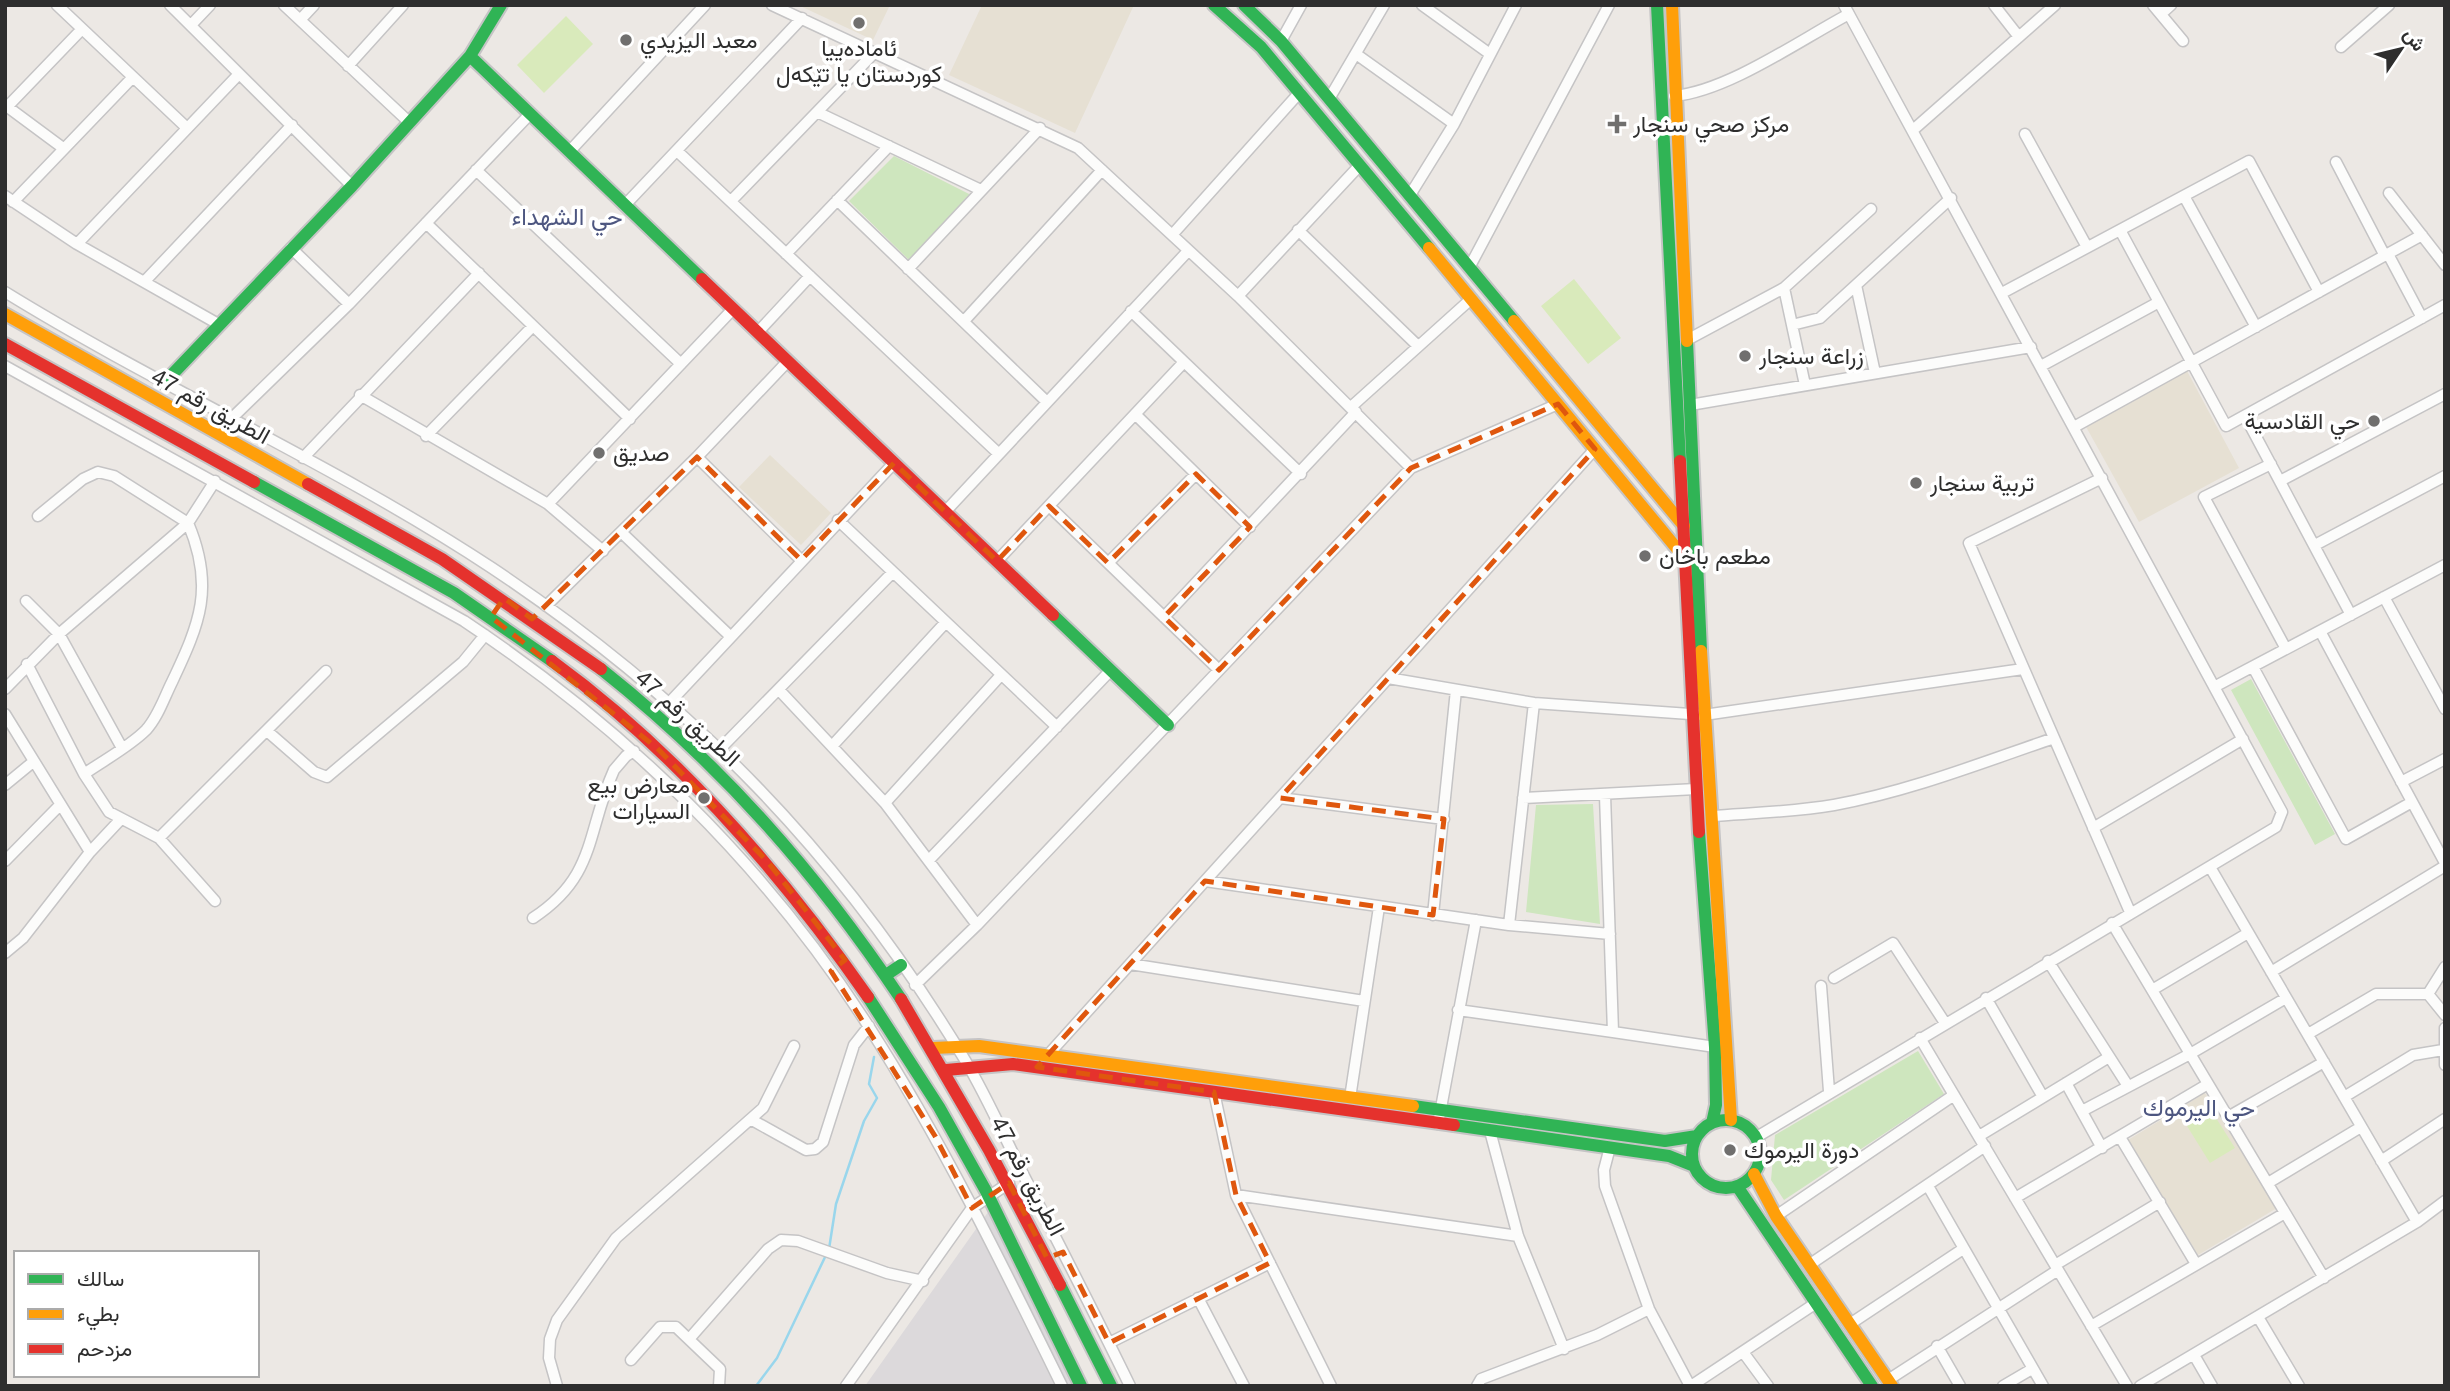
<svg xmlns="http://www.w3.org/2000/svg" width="2450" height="1391" font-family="Helvetica,Vazirmatn,sans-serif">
	<rect width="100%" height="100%" fill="#ece8e4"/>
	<path fill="#dcd9db" d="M993,1205L1084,1386H865Z"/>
	<path fill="#e6e0d3" d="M798,5H890L873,40Z
		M982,5H1134L1075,133L949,75Z
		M2187,371L2239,468L2139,522L2085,425Z
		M770,455L831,513L801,545L739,487Z
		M2205,1093L2277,1208L2198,1255L2128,1140Z"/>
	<path fill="#cee6be" d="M894,156L971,195L909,260L849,201Z
		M2251,679L2335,834L2315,845L2231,690Z
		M1593,804L1600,924L1526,912L1536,805Z
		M1918,1051L1944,1094L1784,1200L1771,1180L1775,1135Z"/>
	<path fill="#d9eabb" d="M566,16L593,44L544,93L517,65Z
		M1574,279L1621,338L1588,364L1541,306Z
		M2211,1110L2235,1148L2210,1163L2187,1126Z"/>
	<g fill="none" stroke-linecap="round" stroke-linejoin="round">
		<path stroke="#99d6ec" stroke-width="2.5" d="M829,1249L836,1204L864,1121L877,1098L869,1084L874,1057
			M756,1386L777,1358L826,1255"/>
		<g stroke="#c5c4c5" stroke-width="13">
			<path id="street" d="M57,5L187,128
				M170,5L352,186
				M284,5L410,123
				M772,5L1078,148L1238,296L1411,468
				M1422,5L1490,54
				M1994,5L2019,37
				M2153,5L2183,41
				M2161,14L2171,5
				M300,20L314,5
				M191,25L210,5
				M1281,41L1301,5
				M2341,47L2389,5
				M1356,54L1454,124
				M348,66L403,5
				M1674,96C1728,91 1800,40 1849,14
				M1329,99L1384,5
				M5,105L63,148
				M7,107L82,29
				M817,112L981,190
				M1913,130L2055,5
				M2025,134L2087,247
				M677,151L999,454
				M569,152L705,5
				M2336,162L2385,256
				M476,170L681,364
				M2389,193L2445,265
				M1410,195L1454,124L1516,5
				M5,196L77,244L220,325
				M2184,196L2256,327
				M837,200L1047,402
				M731,201L874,53
				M13,202L133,77
				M625,205L802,18
				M426,223L630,419
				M1298,230L1418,346
				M2120,230L2226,426L2445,305
				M1172,235L1300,92
				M77,244L239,74
				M291,248L349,304
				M786,254L889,146
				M2388,254L2422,318
				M1469,268L1609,5
				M908,269L1040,128
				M145,281L292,125
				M1856,285L1875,373
				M1784,288L1805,385
				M5,292C164,390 336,465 492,568C691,701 841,854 965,1060C987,1097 1005,1138 1024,1176C1060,1246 1096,1316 1130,1386
				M2002,293L2249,161L2319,292
				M1238,296L1360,165
				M1131,311L1301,474
				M964,321L1102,170
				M1792,325L1820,318L1951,198
				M758,332L810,276
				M1687,340L1784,288L1871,209
				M5,366L464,621C625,728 765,864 869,1027C942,1141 1002,1264 1062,1386
				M2041,366L2159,302
				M360,395L548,504L603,551
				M1690,405L2031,347
				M1351,407L1471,299
				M1135,414L1250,527
				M2245,416L2351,615
				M231,419L349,304L530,114
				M2074,427L2422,235
				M426,436L533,326
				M697,457L801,560
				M303,458L479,273
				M2271,464L2204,497L2286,649
				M2102,478L1969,543L2130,912
				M2280,481L2445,394
				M548,504L733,309
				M1049,506L1219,670
				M945,512L1188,251
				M38,516L83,479L98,472L114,476L188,523C215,587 200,623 172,682C164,698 158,717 146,730C129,747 104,760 84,774
				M838,520L1057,727
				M621,532L730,636
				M2315,545L2445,476
				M997,561L1184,362
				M1108,563L1196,474
				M2384,597L2445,709
				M26,601L59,634L122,748
				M546,606L697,457L788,361
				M1164,617L1356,412
				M2320,631L2445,863
				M27,664L84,774L109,812L159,838L215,901
				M2253,667L2346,839L2412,802
				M1388,678L1534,703L1704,715L2023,669
				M2214,687L2445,565
				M5,689L59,634L188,523L215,481
				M780,691L885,803L977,925
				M670,702L894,463
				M5,714L90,852
				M267,731L314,772L327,777L463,662L485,635
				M833,745L946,622
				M721,748L893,572
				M2401,782L2445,759
				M5,785L33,762
				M1605,795L1613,1032L1715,1047
				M1280,798L1444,819
				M1523,798L1696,789
				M885,803L1001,675
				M1712,816C1752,813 1794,812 1834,805C1910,791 1981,763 2054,738
				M2093,828L2243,739
				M159,838L326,671
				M929,860L1111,670
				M5,861L59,806
				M2210,867L2417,1222
				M1205,881L1509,925L1610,934
				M1433,915L1456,690
				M533,918C597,876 586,832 614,770L626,756L634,751
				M2112,923L2324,1278
				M1509,925L1534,703
				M5,953L23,938L90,852L120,820
				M2048,961L2128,1086
				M1130,964L1364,1001
				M2271,972L2445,866
				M1834,978L1893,943L1945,1023
				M915,985L977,925L1411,468L1558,404
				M1821,986L1829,1091
				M2152,990L2248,933
				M2428,994L2445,967
				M1986,998L2043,1097
				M1458,1010L1613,1032
				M2445,1028V1065
				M2308,1034L2376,994H2428L2445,1015
				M1920,1038L2127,1386
				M1047,1056L1595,449
				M2066,1083L2102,1148
				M1214,1092L1236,1195L1331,1386
				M2344,1097L2413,1055L2443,1050
				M1350,1098L1379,907
				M2082,1111L2190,1054L2286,998
				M2228,1117L2324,1062
				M752,1120L806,1150L815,1149L823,1142L854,1045L869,1026
				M1438,1124L1476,920
				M1490,1131L1518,1236L1564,1349
				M1979,1136L2109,1057
				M2120,1137L2196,1264
				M1755,1138L2276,827L2282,812L1844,5
				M1610,1147L1604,1170L1605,1186L1649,1309L1690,1386
				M2381,1161L2445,1119
				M2268,1183L2361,1127
				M1928,1186L2043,1386
				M1236,1195L1518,1236
				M2015,1198L2208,1084
				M1776,1216L1954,1095
				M1809,1265L1985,1146
				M2055,1265L2160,1202
				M1198,1298L1244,1386
				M2258,1317L2299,1386
				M1850,1324L1963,1249
				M2091,1326L2285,1213
				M690,1338L768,1249L781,1240L798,1241L887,1273L923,1281
				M1109,1343L1270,1263
				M1937,1346L1960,1386
				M1743,1352L1768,1386
				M2194,1355L2212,1386
				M631,1360L660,1327H676L720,1369L719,1386
				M1888,1380L2058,1270
				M557,1386L549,1358L550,1339L557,1320L616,1238L763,1108L794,1046
				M846,1386L972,1208L1009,1183
				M1477,1386L1481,1379L1597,1335L1649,1309
				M1691,1386L1816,1303
				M2003,1386L2032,1369
				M2140,1386L2417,1222L2445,1201"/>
		</g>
		<g stroke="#c5c4c5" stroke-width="16">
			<path id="fast" d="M1214,5L1261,47L1429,248
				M1244,5L1281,41L1514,321
				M1657,5L1680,461
				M470,56L702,279
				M1687,341L1701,651
				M164,383L352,186L470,56L501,5
				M254,482L454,593L552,661
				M1053,615L1168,725
				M601,669C722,765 815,871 901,999
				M1699,832L1715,1047L1716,1105L1712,1123
				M886,975L901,965
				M868,997L939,1107L986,1191L1081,1386
				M1413,1106L1665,1141L1697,1136
				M1692 1154a34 34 0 1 1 68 0a34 34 0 1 1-68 0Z
				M1454,1125L1669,1156L1694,1166
				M1737,1186L1872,1386
				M1060,1285L1111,1386"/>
		</g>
		<g stroke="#c5c4c5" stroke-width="16">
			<path id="slow" d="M1672,5L1687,341
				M1429,248L1683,556
				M5,314L308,484
				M1514,321L1684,526
				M1701,651L1731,1120
				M933,1048L979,1046L1413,1106
				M1754,1174L1776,1216L1892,1386"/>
		</g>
		<g stroke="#c5c4c5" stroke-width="16">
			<path id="jam" d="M702,279L1053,615
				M5,344L254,482
				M1680,461L1699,832
				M308,484L442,559L601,669
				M552,661C677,752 780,871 868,997
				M901,999L989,1150L1060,1285
				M946,1070L1013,1064L1454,1125"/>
		</g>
		<use href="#street" stroke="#fcfcfb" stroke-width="10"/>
		<use href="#fast" stroke="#30b455" stroke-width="12"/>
		<use href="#slow" stroke="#ff9f0a" stroke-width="12"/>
		<use href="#jam" stroke="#e5322d" stroke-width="12"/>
	</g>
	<path fill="none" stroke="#df570e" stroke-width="5" stroke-dasharray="14 9" stroke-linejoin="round" d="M1558,404L1595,449L1280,798L1444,819L1433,915L1205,881L1037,1067L1214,1092L1236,1195L1270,1263L1109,1343L1063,1252L1047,1258L1009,1183L972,1208L935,1136L831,971L845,960L767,861L657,748L491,617L504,598L532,619L697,457L801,560L894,463L997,561L1049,506L1108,563L1196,474L1250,527L1164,617L1219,670L1411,468Z"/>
	<g fill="#706f6e" stroke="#fff" stroke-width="2.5">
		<circle cx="859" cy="23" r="7"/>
		<circle cx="626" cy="40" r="7"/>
		<path d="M1613.5 113.5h7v7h7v7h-7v7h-7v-7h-7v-7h7z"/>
		<circle cx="1745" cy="356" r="7"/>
		<circle cx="2374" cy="421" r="7"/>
		<circle cx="599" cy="453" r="7"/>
		<circle cx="1916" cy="483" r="7"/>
		<circle cx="1645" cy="556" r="7"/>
		<circle cx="704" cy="798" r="7"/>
		<circle cx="1730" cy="1150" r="7"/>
	</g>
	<g text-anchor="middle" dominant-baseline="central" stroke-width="7" stroke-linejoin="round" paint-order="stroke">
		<g font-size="23" fill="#2e2e2e" stroke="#fff" text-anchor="start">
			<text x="640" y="40">معبد اليزيدي</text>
			<text x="859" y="48" text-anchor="middle">ئامادەییا<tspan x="859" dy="26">کوردستان یا تێکەل</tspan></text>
			<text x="1633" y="124">مركز صحي سنجار</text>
			<text x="1759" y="356">زراعة سنجار</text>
			<text x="2360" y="421" text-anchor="end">حي القادسية</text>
			<text x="613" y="453">صديق</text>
			<text x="1930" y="483">تربية سنجار</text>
			<text x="1659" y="556">مطعم باخان</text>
			<text x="690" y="785" text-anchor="end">معارض بيع<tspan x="690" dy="26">السيارات</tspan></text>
			<text x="1744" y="1150">دورة اليرموك</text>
		</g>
		<g font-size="23" fill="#2e2e2e" stroke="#fff">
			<text transform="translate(211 406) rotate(29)">الطريق رقم 47</text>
			<text transform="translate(688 718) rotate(42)">الطريق رقم 47</text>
			<text transform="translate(1028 1176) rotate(62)">الطريق رقم 47</text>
		</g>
		<g font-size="24" fill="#4d5680" stroke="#fff">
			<text x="567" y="216">حي الشهداء</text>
			<text x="2199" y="1107">حي اليرموك</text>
		</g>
	</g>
	<rect width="2450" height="1391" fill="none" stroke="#2e2e2e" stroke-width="14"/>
	<rect x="14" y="1251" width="245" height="126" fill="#ffffff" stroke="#ababab" stroke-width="2"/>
	<rect x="28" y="1274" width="35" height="10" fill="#30b455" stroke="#ababab" stroke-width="2"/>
	<text x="77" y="1286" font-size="21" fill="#2e2e2e">سالك</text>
	<rect x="28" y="1309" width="35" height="10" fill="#ff9f0a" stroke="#ababab" stroke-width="2"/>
	<text x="77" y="1321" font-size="21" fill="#2e2e2e">بطيء</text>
	<rect x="28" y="1344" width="35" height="10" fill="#e5322d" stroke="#ababab" stroke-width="2"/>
	<text x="77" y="1356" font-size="21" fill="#2e2e2e">مزدحم</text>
	<g transform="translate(2401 49) rotate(55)" stroke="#ffffff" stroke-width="5" paint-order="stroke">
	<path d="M0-5L12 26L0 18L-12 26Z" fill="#2e2e2e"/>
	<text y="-10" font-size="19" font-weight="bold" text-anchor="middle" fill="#2e2e2e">ش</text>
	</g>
</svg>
